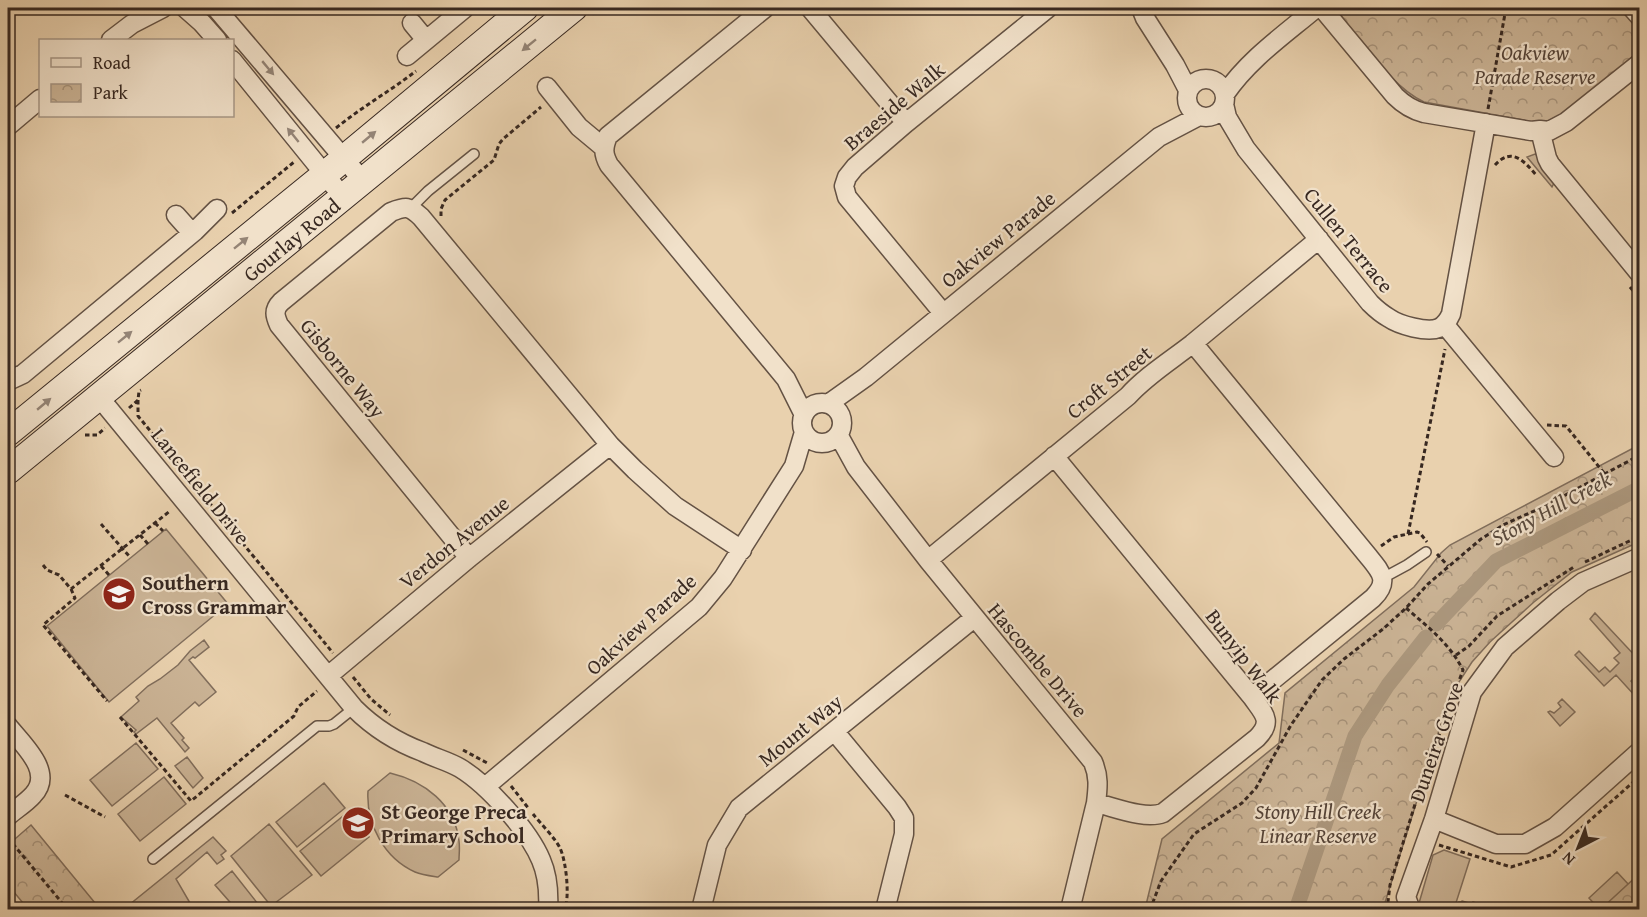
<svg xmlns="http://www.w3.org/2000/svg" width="1647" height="917" font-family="'Gentium Book Plus',serif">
	<defs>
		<pattern id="park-crowns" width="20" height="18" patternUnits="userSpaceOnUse" patternTransform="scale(1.5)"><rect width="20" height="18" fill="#cbb496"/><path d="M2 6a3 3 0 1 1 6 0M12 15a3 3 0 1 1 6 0" fill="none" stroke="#a6927a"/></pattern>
	</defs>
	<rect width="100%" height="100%" fill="#e9d1ae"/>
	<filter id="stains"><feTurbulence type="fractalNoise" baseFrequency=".00333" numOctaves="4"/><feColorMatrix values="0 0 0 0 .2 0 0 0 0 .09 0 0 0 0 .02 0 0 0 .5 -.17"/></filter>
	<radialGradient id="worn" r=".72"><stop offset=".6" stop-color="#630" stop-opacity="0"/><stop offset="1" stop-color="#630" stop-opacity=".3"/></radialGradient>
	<path fill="#cbb496" stroke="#816e5c" stroke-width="1.5" d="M1535,154L1537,155L1554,183L1552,187L1527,157Z
		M166,529L228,604L109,702L47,626Z
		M1595,613L1639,660V674L1631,681L1639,690V695L1637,698L1616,675L1604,686L1575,655L1579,651L1599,672L1605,667L1610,672L1619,663L1614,658L1620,653L1590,619Z
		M204,640L209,647L195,658L193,657L189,660L216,692L199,706L195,702L171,723L184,738L182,740L189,748L185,752L157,718L136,734L134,732L136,730L121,717L139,701L136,697L148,686L160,679L178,665L190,651Z
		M1562,699L1575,712L1560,726L1548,712L1550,711L1554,713L1561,707L1558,703Z
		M136,743L158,769L112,806L90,780Z
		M187,757L203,778L193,788L175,766Z
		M390,773C424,781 455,804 459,841C460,848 459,854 459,860L438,877C431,876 422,875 415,872C384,858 366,824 368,791Z
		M164,777L186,804L140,841L118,814Z
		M324,783L345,808L297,847L276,822Z
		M348,812L369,837L321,876L300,851Z
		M269,824L312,875L271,906L231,856Z
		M213,837L226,851L221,855L224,859L217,864L207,852L176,879L190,903L184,909H124Z
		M1444,850L1470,859L1454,909L1417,910L1433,855Z
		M232,871L262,909H236L215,885Z
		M1617,872L1629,885L1602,909H1599L1589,898Z
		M1462,901L1472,904L1473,902L1485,906L1484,909H1459V902H1461Z"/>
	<path fill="url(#park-crowns)" stroke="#816e5c" stroke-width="1.5" d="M1339,8H1626L1639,24V52L1564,115L1550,121L1539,123L1424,102C1393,88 1365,45 1342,18Z
		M1639,445V542L1572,572L1534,602L1490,642L1472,662L1457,685L1446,708L1383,909H1145L1162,839L1279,743L1285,693L1414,587L1441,553L1450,545Z
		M31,825L100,909H28L8,885V845Z
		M1639,874V909H1601Z"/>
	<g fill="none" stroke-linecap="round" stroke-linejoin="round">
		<path stroke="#ac987e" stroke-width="15" d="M1436,624L1496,561L1640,488
			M1296,910L1355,736L1388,685L1426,637"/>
		<g stroke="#645244" stroke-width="12">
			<path id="lane" d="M411,208L428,191L474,154
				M1383,578L1407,565L1426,552
				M153,859L317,726H329L334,724L354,708"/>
		</g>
		<g stroke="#645244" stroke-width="21">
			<path id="street" d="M185,8L202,23L217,40
				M216,8L363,181
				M765,8L608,136C603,148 603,154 609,165L786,379L804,415
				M810,8L906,123
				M1141,8L1145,18L1175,65L1188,90
				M1322,8L1395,96C1404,105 1412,110 1424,113L1531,131L1540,130L1549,131L1566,122L1640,63
				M1632,8L1640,17
				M412,23L426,40
				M111,40L132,24L163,8
				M407,56L465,8
				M232,60L343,197
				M1187 98a19 19 0 1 1 38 0a19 19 0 1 1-38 0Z
				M547,87L579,127L603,147
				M1225,94C1249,59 1284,35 1316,8
				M1224,104L1227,117L1246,149L1370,303C1376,309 1382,314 1389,318C1399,325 1427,333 1439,328C1445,325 1448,321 1451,314L1486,123
				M8,126L40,99
				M1540,130L1547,158L1550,164L1640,274
				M176,215L192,233
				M943,313L847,197L844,186L847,177L855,167L906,123L1048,8
				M1445,325L1554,457
				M1193,343L1368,556C1381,572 1390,581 1373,598L1252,697
				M8,381L23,374L195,231L217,209
				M99,397L354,708C374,728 396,742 423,752C435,758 448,761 460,768C488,785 529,831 541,860C548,876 549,893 548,910
				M802 423a20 20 0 1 1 40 0a20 20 0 1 1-40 0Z
				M828,404L866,377L1159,137L1199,116
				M839,436L856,467L928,560L1093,762C1099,776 1098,787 1096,803L1070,910
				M1054,456L1252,697C1263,713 1274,721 1257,738L1163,813C1145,820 1114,807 1096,803
				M469,558L279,325C275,316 273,310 281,302L391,212C406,206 409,206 421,217L610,445L635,470L675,506L742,550
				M928,560L1128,396C1146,376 1170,361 1192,344C1234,309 1277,274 1319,239
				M328,676L469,558L610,445
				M8,726C22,744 55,772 33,795C26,803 16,809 8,816
				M835,732L897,807L904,818V834L885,910
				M485,787L699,607L723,578L794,466L804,432
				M1434,819L1496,844H1525L1555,827L1640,751
				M701,910L717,845L739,808L974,618
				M1411,910L1406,897L1434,819L1472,692L1505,647L1558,601L1583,582L1640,557"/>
		</g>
		<g stroke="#372821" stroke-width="28">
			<g id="secondary">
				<path d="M8,433L324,175L525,8"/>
				<path id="s1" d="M8,471L574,8"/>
			</g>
		</g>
		<path stroke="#372821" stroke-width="3" stroke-dasharray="4.5 3" stroke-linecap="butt" d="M1551,8L1565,11L1579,8
			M593,14L601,8
			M1488,109L1506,8
			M336,128C362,107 390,91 416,71
			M1495,165C1512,146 1525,162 1537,176
			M232,213L294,162
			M441,216V209L445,200L494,160L499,144L503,139L541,107
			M1630,287L1640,299
			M138,400V416L333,653
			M129,408L138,400L139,391L141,390
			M1547,425L1566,426L1604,473
			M85,435H97L105,428
			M155,523L163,531
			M101,524L129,556
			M1408,534L1445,349
			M140,535L148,544
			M1381,546L1394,537L1417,532L1420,533L1427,542
			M1437,554L1448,566
			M1585,562L1640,536
			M43,565L47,570L59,575L71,589L170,511
			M101,566L109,575
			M71,589L75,598L43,625L107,701
			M1406,608C1428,627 1450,644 1463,670L1459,681
			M1456,655L1469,646L1497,616L1574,567
			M353,677L371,699L390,715
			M120,717L191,801L294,716L298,707L317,691
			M463,750L489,764
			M511,786L529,809
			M65,795L105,817
			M533,814C540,823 555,838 560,848C566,861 569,891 566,905
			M8,838L68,910
			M1439,845L1511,867L1551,855L1640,776
			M1150,910L1161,881L1194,834L1242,803L1256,788L1291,725L1322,680L1344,659L1383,629L1406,608L1428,584L1481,539L1505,524L1543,507L1640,455
			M1387,910L1390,885L1421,785L1446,716"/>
		<use href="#lane" stroke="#f1e1ca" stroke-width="9"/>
		<use href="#street" stroke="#f1e1ca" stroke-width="18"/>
		<use href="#secondary" stroke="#f1e1ca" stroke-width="26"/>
	</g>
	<defs><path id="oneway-solid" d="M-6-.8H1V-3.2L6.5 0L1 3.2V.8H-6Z" transform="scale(1.5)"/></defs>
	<g fill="#948476">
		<use href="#oneway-solid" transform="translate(529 45) rotate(141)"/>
		<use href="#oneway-solid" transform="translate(268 68) rotate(50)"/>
		<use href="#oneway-solid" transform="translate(293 135) rotate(-129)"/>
		<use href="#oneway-solid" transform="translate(369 137) rotate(-40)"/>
		<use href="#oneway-solid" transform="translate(241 243) rotate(-39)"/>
		<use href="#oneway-solid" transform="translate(125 337) rotate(-39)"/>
		<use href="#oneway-solid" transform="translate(44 404) rotate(-40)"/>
	</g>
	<defs>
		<g id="school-disc" transform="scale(1.725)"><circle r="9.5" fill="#8f2418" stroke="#f1e1ca"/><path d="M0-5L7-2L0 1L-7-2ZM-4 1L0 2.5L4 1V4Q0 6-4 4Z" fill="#fff"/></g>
	</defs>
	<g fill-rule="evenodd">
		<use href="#school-disc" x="119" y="594"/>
		<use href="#school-disc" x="358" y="823"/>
	</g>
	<g text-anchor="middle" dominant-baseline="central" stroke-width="4.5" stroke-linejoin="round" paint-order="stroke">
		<g font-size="21" font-style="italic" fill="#554438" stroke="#f1e1ca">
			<text x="1535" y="52">Oakview<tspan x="1535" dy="24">Parade Reserve</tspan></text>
			<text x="1318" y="811">Stony Hill Creek<tspan x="1318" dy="24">Linear Reserve</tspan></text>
		</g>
		<g font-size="21" fill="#372821" stroke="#f1e1ca">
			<text transform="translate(894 106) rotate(-40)">Braeside Walk</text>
			<text transform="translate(998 239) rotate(-39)">Oakview Parade</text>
			<text stroke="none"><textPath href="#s1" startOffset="366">Gourlay Road</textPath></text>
			<text transform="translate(1349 240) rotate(51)">Cullen Terrace</text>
			<text transform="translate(343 368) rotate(51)">Gisborne Way</text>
			<text transform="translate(1109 382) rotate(-39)">Croft Street</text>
			<text transform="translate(201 486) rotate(51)">Lancefield Drive</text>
			<text transform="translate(454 542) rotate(-39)">Verdon Avenue</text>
			<text transform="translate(641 624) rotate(-42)">Oakview Parade</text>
			<text transform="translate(1244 656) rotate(53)">Bunyip Walk</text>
			<text transform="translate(1038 660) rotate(50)">Hascombe Drive</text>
			<text transform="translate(800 730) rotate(-39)">Mount Way</text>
			<text transform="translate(1436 742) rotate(-71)">Duneira Grove</text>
		</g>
		<g font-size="21" font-weight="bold" fill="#372821" stroke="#f1e1ca" text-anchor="start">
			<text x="142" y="582">Southern<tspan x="142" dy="24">Cross Grammar</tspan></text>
			<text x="381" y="811">St George Preca<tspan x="381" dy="24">Primary School</tspan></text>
		</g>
		<g font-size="22" font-style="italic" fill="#5a4a3d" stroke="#f1e1ca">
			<text transform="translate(1551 508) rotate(-28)">Stony Hill Creek</text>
		</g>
	</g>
	<rect width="1647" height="917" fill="none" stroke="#e9d1ae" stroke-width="30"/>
	<rect x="9" y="9" width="1629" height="899" fill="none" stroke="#372821" stroke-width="3"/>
	<rect x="15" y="15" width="1617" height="887" fill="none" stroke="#372821" stroke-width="1.5"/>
	<rect x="39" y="39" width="195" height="78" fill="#f1e1ca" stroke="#a79786" stroke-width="1.5"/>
	<rect x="51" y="58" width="30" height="9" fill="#f1e1ca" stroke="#a79786" stroke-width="1.5"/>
	<text x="93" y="69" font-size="18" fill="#372821">Road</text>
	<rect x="51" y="84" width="30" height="18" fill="url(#park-crowns)" stroke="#a79786" stroke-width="1.5"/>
	<text x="93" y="99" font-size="18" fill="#372821">Park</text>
	<g transform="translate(1578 848) rotate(222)" stroke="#f1e1ca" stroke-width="4.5" paint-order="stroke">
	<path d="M0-4.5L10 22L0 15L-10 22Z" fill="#372821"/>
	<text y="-9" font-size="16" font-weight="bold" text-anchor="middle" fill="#372821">N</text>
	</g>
	<rect width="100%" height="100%" filter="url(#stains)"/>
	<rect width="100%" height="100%" fill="url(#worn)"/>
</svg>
